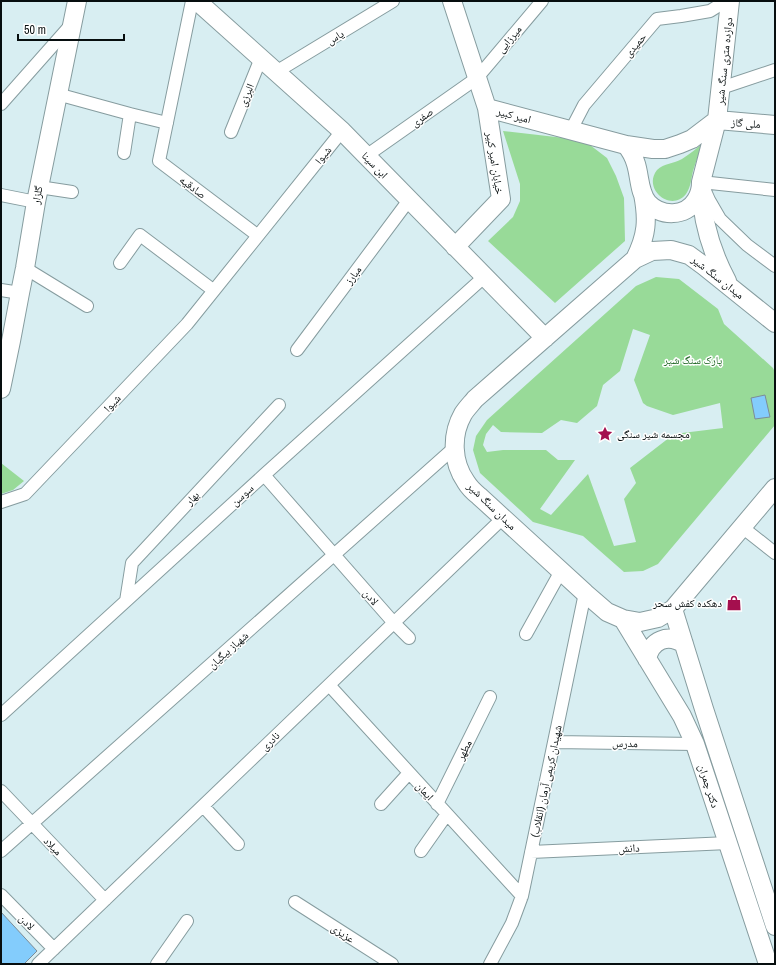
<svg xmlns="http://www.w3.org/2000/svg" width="776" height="965" font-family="'Archivo Narrow','Noto Naskh Arabic',sans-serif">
	<rect width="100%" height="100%" fill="#d8eef2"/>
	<path fill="#98da98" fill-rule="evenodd" d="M503,131L573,139L590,145L607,158L616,176L624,198L625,241L555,303L488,241L513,217L520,201V184Z
		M704,142C700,151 696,161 693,171C691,179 691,187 686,194C671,213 642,189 657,170C664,163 674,164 682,159C690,154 697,148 704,142Z
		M656,277L679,279L718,309L724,324L773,368L775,372V425L658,564L643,571L624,572L583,536L533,522L480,473L473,450L476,436L487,420L636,286ZM633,329L650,335L634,380L643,403L647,406L673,415L720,403L723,428L674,434L630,468L636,483L624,499L636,542L614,546L588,474L551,515L540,509L575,460H558L546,450H503L487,452L483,445L486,434L493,425L501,432L542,433L561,420L577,423L597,406L603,385L620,371Z
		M1,463L24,481L13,490L1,494Z"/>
	<path fill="#83ccfc" stroke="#7c8c97" d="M765,395L770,417L755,419L751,398Z
		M1,912L37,951L24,964H1Z"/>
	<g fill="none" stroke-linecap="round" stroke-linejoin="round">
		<g stroke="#869c9f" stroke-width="14">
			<path id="street" d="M192,1L159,161L257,235
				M276,72L393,1
				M721,88L775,70
				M57,94L130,114L167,123
				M1,104L70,26
				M571,130L584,105L657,19L681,16L710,11L726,1
				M231,132L261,58
				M124,153L130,114
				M366,156L477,78L542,1
				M39,187L72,192
				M775,190L701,182L709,200L720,219L747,245L775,266
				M1,195L36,202
				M120,263L140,235L213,290
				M25,268L87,306
				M1,290L20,293
				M297,350L409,200
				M264,475L394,623L409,638
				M1,502L25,494L187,324L342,131
				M742,527L775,553
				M126,601L132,563L279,405
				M526,634L561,571
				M329,685L522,896
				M1,715L264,475L484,277
				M554,742L695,744
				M1,791L105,900
				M381,804L409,773
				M437,804L490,697
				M203,806L238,844
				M1,851L454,448
				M421,851L447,814
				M531,852L728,843
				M1,895L54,949
				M295,902L392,964
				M38,964L503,518
				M157,964L187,921
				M490,964L512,923L522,896L585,593"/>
		</g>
		<g stroke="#869c9f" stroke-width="20">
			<path id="secondary" d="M197,1L342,131L545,338
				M452,1L487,108L626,145L653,149H665L680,144L692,139L717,120
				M717,120L775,125
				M626,145C631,151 634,157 636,164C640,177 639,193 648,203C661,217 686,217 696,200C700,194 701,188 701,182L717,120L730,1
				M701,187C702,221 711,251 727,281
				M455,247L501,199L487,108
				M635,259C647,235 648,220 643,194
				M775,323L704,266L689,255L671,250L652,251L635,259L475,399C471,404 466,409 463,414C451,435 452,462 466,482C469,487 474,492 479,496L585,593L607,612L623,619L640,622L658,618L673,609L775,488
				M1,389L11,341L20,293L25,268L36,202L77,1
				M673,609L704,709L775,926
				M623,619L682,716L695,744L768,964
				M647,659C651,640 668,633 684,644"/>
		</g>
		<use href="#street" stroke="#fff" stroke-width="12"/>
		<use href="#secondary" stroke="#fff" stroke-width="18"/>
	</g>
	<defs>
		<g id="sight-bare" transform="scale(1.2)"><path d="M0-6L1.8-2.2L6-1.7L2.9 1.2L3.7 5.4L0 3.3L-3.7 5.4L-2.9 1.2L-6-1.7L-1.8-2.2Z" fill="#a40f4e" stroke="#fff" stroke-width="2.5" paint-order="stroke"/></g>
		<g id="shop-bare" transform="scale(1.2)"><path d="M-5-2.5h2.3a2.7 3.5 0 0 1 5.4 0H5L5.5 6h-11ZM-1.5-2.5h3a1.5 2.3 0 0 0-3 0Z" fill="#a40f4e" stroke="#fff" stroke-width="2.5" paint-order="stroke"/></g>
	</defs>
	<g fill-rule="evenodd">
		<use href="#sight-bare" x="605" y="434"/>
		<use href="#shop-bare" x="734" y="603"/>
	</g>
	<g text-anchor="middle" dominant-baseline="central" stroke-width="3" stroke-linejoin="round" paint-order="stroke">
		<g font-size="11" fill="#070e0f" stroke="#fff">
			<text transform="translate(335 37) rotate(-31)">یاس</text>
			<text transform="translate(509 39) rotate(-50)">میرزایی</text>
			<text transform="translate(635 45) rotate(-50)">حمیدی</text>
			<text transform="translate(724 61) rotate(-84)">دوازده متری سنگ شیر</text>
			<text transform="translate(246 95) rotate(-68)">البرزی</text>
			<text transform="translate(514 115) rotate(15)">امیر کبیر</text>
			<text transform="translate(422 117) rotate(-35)">صفری</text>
			<text transform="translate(746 123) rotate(4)">ملی گاز</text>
			<text transform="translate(323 155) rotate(-51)">شیوا</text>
			<text transform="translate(495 163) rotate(81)">خیابان امیر کبیر</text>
			<text transform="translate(375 165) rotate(46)">ابن سینا</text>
			<text transform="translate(193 187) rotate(37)">صادقیه</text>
			<text transform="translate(37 195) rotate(-79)">گلزار</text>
			<text transform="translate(353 275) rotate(-53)">مبارز</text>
			<text transform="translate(718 277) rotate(38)">میدان سنگ شیر</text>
			<text transform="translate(112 403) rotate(-47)">شیوا</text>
			<text transform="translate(242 495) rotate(-42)">سوسن</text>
			<text transform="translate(192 498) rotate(-47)">بهار</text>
			<text transform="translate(492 506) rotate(44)">میدان سنگ شیر</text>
			<text transform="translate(371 597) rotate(49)">لادن</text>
			<text transform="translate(228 650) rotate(-42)">شهباز بیگیان</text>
			<text transform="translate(270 741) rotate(-44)">نادری</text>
			<text transform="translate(625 743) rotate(1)">مدرس</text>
			<text transform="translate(464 750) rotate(-64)">مطهر</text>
			<text transform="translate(546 781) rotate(-78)">شهیدان کریمی آرمان (انقلاب)</text>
			<text transform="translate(709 786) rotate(72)">دکتر چمران</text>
			<text transform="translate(425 791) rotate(48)">ایمان</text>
			<text transform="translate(53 846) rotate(46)">میلاد</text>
			<text transform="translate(629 848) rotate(-3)">دانش</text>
			<text transform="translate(27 922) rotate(46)">لادن</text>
			<text transform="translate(343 933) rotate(33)">عزیزی</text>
		</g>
		<g font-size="11" fill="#1f6724" stroke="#fff">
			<text x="693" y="360">پارک سنگ شیر</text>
		</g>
		<g font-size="11" fill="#070e0f" stroke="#fff" text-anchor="start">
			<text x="617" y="434">مجسمه شیر سنگی</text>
			<text x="722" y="603" text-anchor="end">دهکده کفش سحر</text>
		</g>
	</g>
	<rect width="776" height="965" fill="none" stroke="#070e0f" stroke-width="4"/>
	<path d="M18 34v6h106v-6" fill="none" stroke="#070e0f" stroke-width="2"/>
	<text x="24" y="34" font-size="12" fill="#070e0f" stroke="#ffffff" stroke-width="3" paint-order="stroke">50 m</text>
</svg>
